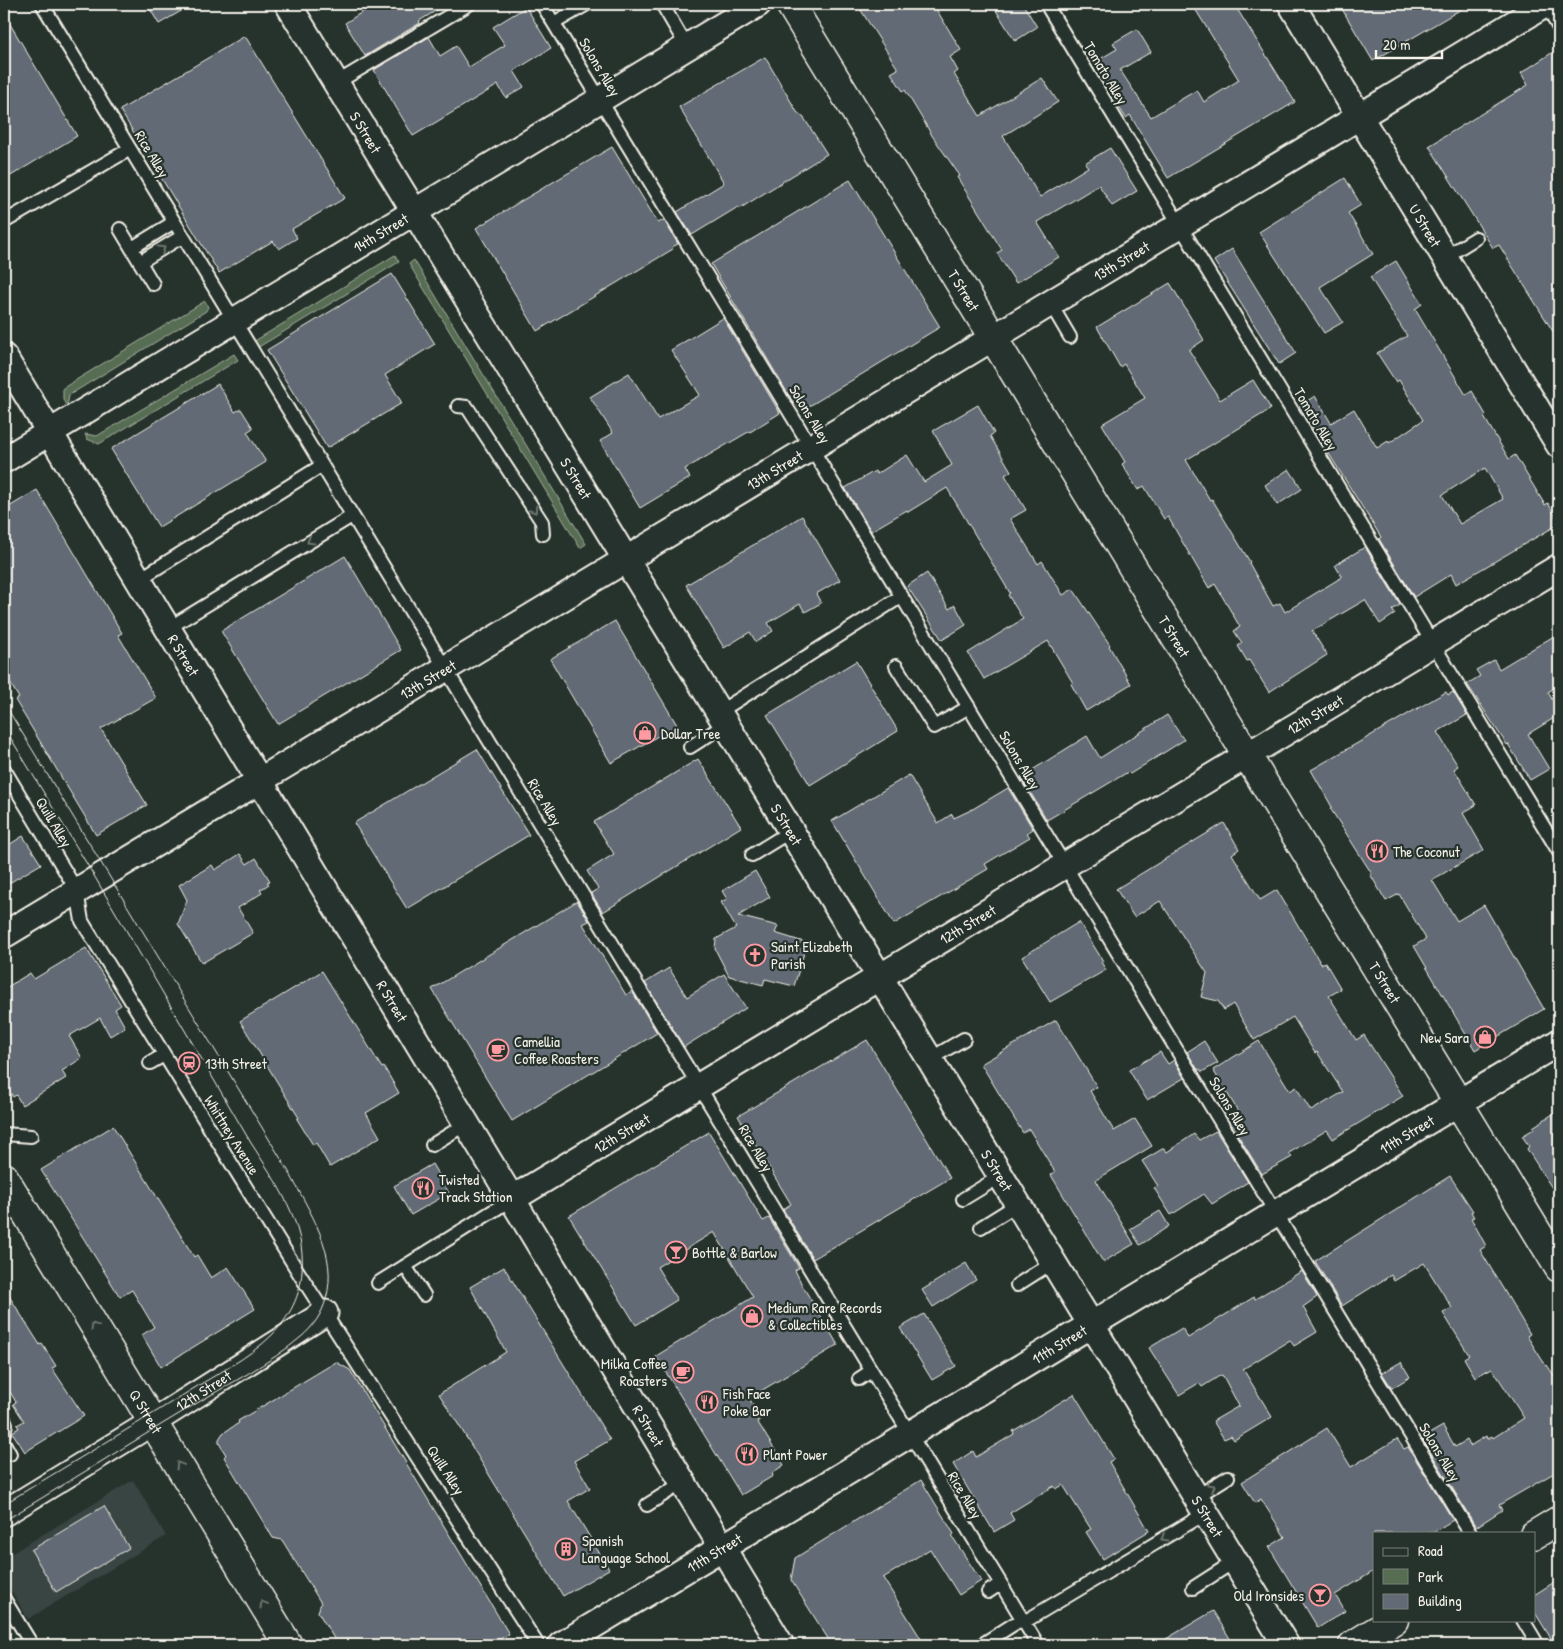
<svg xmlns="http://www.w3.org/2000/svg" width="1563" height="1649" font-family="'Patrick Hand',sans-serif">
	<rect width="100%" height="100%" fill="#26332d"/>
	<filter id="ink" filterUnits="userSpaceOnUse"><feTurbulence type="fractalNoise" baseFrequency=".02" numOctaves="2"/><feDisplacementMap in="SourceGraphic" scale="10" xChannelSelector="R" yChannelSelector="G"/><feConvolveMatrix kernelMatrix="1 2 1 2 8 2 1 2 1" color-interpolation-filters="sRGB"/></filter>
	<g filter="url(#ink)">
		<path fill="#384443" d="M133,1480L166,1536L28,1619L4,1578V1558Z"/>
		<path fill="#576d52" stroke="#a6af9d" d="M395,255L399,262L257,348L253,342Z
			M414,260L586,544L580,548L409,264Z
			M205,301L208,307L206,311L71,394L69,396L67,406L63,400V388Z
			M234,354L238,360L99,444L87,439L85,434L97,436Z"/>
		<path fill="#626b75" stroke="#f4f1e8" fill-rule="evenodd" d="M147,4H193L159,24Z
			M375,4H447L419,21L420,23L365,56L345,23Z
			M857,4H933L961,50L950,57L958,71L954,74L980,116L1042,78L1058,102L1003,136L1040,197L1088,167L1085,163L1110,148L1137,191L1112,206L1099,185L1037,222L1059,257L1016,283L997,253L1002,250L957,177L960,176L933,137L905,90L903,91L891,73L898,69Z
			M992,4H1023L1037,27L1015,41Z
			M1192,4H1234L1295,102L1168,178L1130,115L1126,118L1116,103L1119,102L1095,62L1117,49L1113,43L1137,29L1151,52L1120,70L1151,117L1197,90L1204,102L1239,80Z
			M1339,4H1470L1373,61Z
			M526,7L551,48L514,71L524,87L506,98L498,85L413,136L374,70L429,37L440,56L456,46L469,67L505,45L493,27Z
			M4,14L77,136L4,180Z
			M245,36L345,198L292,229L297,238L279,249L273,241L219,273L120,110Z
			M1553,52L1559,61V341L1499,245L1493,248L1429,146L1528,85L1521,73Z
			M765,57L797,112L804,118L827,154L739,209L738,207L692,235L677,212L724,183L679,107Z
			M612,147L658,223L664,220L678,244L672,247L673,249L537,331L476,228Z
			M1345,178L1361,205L1348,213L1373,254L1320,287L1343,322L1324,333L1259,232Z
			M850,180L940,327L801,411L796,403L794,404L711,264Z
			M1232,249L1296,353L1279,364L1214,261Z
			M1396,261L1422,304L1415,309L1466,395L1472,391L1486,415L1484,417L1509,459L1515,455L1545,505L1548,503L1559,522V524L1456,584L1451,574L1414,597L1379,539L1381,537L1299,406L1315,396L1331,423L1354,409L1377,448L1388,441L1389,443L1423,420L1399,380L1396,382L1377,353L1407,336L1370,277ZM1485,468L1503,499L1460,524L1442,495Z
			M392,274L435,344L385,375L402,403L327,448L267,350Z
			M1170,283L1204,340L1189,350L1220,400L1253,380L1271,409L1186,460L1210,500L1212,499L1250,562L1249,563L1273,606L1280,603L1285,612L1342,577L1335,565L1365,547L1400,605L1392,610L1395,614L1380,624L1365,600L1312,631L1327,655L1269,692L1249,660L1247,661L1238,646L1242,643L1234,631L1240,627L1215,584L1209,588L1168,517L1164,519L1144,486L1138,490L1122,464L1125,462L1102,424L1145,398L1124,364L1120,367L1097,327Z
			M723,318L780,413L750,432V431L685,469L690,478L640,508L600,441L613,433L590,397L629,373L658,419L700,395L671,350Z
			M218,384L235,412L241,409L253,428L247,432L266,462L159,527L111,449Z
			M978,405L994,433L990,436L1011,471L1005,475L1026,510L1010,519L1038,564L1042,561L1063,595L1073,589L1110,645L1109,646L1131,684L1086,711L1071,684L1073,683L1048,641L984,679L968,653L1023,619L1008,595L1010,593L947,488L908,512L907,510L871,531L845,488L875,471L877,474L907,455L924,482L952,465L933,431Z
			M1289,469L1302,489L1277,505L1265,485Z
			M37,490L122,633L118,635L156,698L101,729L147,805L96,835L15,700L19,698L4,673V510Z
			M802,516L840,580L816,594L821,603L805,612L800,604L768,623L773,631L756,642L750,632L724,648L686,585Z
			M345,556L401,650L278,724L221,631Z
			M927,573L949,609L955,605L966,625L942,640L907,586Z
			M615,621L677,725L611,763L550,659Z
			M1559,633V685L1548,692L1559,712V715L1528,734L1549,769L1530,780L1508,744L1507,745L1467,684L1480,676L1476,670L1494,660L1499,669Z
			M856,661L898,731L810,785L767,715Z
			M1446,692L1448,695L1453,692L1467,715L1437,732L1458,766L1454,769L1476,805L1463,813L1484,850L1432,880L1457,921L1484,905L1544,1009L1475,1050L1414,946L1426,939L1399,894L1386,901L1370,874H1372L1330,808L1332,807L1311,770Z
			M1167,715L1184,740L1130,774L1128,772L1047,820L1021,777L1087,736L1100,758Z
			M477,749L529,835L407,909L354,823Z
			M698,759L741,827L603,912L591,893L598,889L587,871L614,854L594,822Z
			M909,775L938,823L952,814L954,818L971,810L1008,788L1033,829L1027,833L1030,837L985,864L988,869L894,924L832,821Z
			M1224,823L1239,849L1232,854L1260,900L1277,890L1321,964L1325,962L1341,989L1329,996L1356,1040L1364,1035L1403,1096L1333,1139L1327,1130L1289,1153L1292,1157L1262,1174L1230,1122L1241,1116L1213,1070L1259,1041L1290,1091L1296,1087L1311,1111L1343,1092L1317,1052L1315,1053L1293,1017L1254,1040L1233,1004L1224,1010L1218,1001L1201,997L1207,973L1160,901L1134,917L1116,889Z
			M23,836L41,864L4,886V848Z
			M240,854L247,864L256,858L270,881L267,882L269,884L260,890L262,893L238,908L253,933L202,963L178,924L187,900L179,885L212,865L215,870Z
			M755,871L770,897L738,916L778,926L775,933L807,943L794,986L765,979L763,985L729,976L715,949L716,939L736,928L721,902L727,899L722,891Z
			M577,901L589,921L583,924L626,995L632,991L657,1033L512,1121L432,989Z
			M1079,922L1103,961L1101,962L1106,970L1050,1002L1022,957Z
			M86,948L121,1005L115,1009L125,1027L110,1036L100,1018L69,1036L82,1058L62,1071L66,1078L22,1105L16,1095L13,1097L4,1082V989L30,973L34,979Z
			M669,968L687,997L724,974L746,1008L684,1047L645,983Z
			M322,971L382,1068L384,1067L399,1093L366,1113L380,1137L330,1167L316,1143L313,1145L297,1119L299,1118L240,1021Z
			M1056,1020L1097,1087L1090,1091L1114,1131L1135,1119L1152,1146L1096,1180L1134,1244L1103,1262L1051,1175L1055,1172L1029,1129L1023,1133L981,1064Z
			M867,1040L950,1178L813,1259L783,1209L791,1204L738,1116Z
			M1204,1041L1218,1063L1202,1072L1200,1069L1198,1070L1187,1052Z
			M1160,1052L1168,1064L1174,1060L1184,1078L1147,1100L1129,1070Z
			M1559,1110V1199L1527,1149L1529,1146L1522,1136L1534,1129L1533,1127Z
			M113,1126L194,1257L197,1255L211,1278L228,1267L255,1309L161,1367L142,1335L154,1327L132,1290L120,1297L41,1170Z
			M1216,1131L1248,1182L1212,1204L1204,1194L1171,1215L1154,1188L1158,1186L1142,1161L1164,1148L1167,1152L1194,1134L1199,1140Z
			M709,1132L763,1221L769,1218L799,1268L795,1270L802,1285L838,1345L749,1398L761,1419L757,1421L784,1465L772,1473L773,1476L741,1495L656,1356L753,1297L714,1232L657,1267L677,1300L636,1325L569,1216Z
			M432,1164L449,1193L411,1215L394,1186Z
			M1450,1176L1473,1211L1471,1212L1474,1217L1471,1218L1486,1246L1480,1250L1530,1334L1527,1336L1546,1366L1547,1365L1559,1383V1470L1499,1505L1502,1510L1476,1527L1422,1438L1443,1426L1455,1447L1467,1440L1470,1446L1486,1436L1487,1439L1492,1436L1493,1438L1524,1418L1492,1368L1475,1377L1464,1358L1469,1355L1443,1313L1452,1308L1424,1263L1394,1281L1391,1275L1342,1306L1315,1261Z
			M1160,1211L1169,1226L1140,1245L1130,1229Z
			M966,1263L976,1280L933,1307L922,1290Z
			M504,1267L610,1440L574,1461L590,1488L568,1501L609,1569L563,1596L460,1427L439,1394L506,1352L470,1287Z
			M1302,1271L1317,1297L1303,1307L1317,1332L1294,1346L1290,1340L1243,1369L1272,1417L1234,1440L1231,1436L1224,1439L1213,1421L1239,1406L1223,1376L1221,1375L1202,1387L1199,1383L1179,1395L1149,1348L1182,1328L1188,1338L1254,1297L1255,1299Z
			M4,1288L40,1345L42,1344L56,1366L52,1368L84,1416L25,1452L12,1432L19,1428L17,1425L24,1421L13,1404L16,1402L4,1382Z
			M924,1314L956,1366L932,1380L900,1328Z
			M336,1362L350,1370L509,1634L489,1645H338L318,1612L321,1603L282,1540L273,1538L224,1457L226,1455L219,1443V1439L223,1433L239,1423L238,1421Z
			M1401,1362L1410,1377L1392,1388L1382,1373Z
			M1074,1394L1114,1459L1109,1462L1149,1531L1103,1559L1086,1532L1091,1529L1063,1485L1056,1489L1054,1486L1010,1513L1014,1520L994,1532L953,1464L973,1451L976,1457L1014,1434L1013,1431Z
			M1327,1428L1351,1467L1397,1439L1404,1449L1408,1447L1453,1520L1432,1533H1374V1571L1335,1595L1345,1611L1318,1628L1269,1547L1285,1537L1261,1499L1255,1503L1242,1482Z
			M921,1480L954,1534L952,1536L981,1581L959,1595L930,1549L883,1578L925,1645H832L791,1580L795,1558Z
			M104,1506L129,1548L56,1592L31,1550Z
			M1559,1579V1645H1555L1534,1611V1595Z
			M1213,1611L1234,1645H1156Z"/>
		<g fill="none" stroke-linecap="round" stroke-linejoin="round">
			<g stroke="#f4f1e8" stroke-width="16">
				<path id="service" d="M42,4L1038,1645
					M542,4L1470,1533
					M662,4L687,47
					M1046,4L1559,852
					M1545,4L1559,28
					M554,23L587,4
					M336,83L469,4
					M4,222L130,149
					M120,229L153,284
					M132,248L174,222
					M1445,257L1476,238
					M140,262L183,236
					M1050,303L1070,337
					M458,406L467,407L542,522L543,534
					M138,580L321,466
					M167,629L352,516
					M896,666L934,727L969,707
					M719,712L902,596
					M690,747L726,724
					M4,769L77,891L82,921L88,931L302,1278L538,1645
					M752,855L791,831
					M930,1059L964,1039
					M150,1063L164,1055
					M4,1134L31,1136
					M432,1145L466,1124
					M963,1199L1001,1176
					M981,1227L1018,1204
					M405,1266L424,1295
					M378,1283L512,1199
					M1017,1285L1053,1262
					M859,1379L871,1371
					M4,1419L6,1424L4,1433
					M4,1443L10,1454
					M1196,1497L1228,1477
					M647,1505L682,1483
					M1193,1588L1235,1561
					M988,1592L1000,1584
					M4,1599L32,1645
					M1523,1620L1538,1645
					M1024,1622L1206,1513
					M981,1645L1022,1619"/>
			</g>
			<g stroke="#f4f1e8" stroke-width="29">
				<g id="minor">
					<path id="s1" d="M288,4L1286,1645"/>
					<path id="s2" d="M1291,4L1559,445"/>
					<path id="s3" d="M4,357L781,1645"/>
					<path id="s4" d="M4,460L758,4"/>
					<path id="s5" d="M4,935L1546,4"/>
					<path id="s6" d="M512,1199L1559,567"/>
					<path id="s7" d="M4,1513L153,1422L325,1313"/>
					<path id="s8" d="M561,1645L1559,1042"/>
				</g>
			</g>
			<g stroke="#f4f1e8" stroke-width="31">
				<g id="tertiary">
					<path id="s9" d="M790,4L1559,1268"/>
					<path d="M1534,1535L1559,1520"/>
					<path d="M1353,1645L1394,1620"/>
				</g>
			</g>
			<g stroke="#f4f1e8" stroke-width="31">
				<g id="secondary">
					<path id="s10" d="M4,1177L288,1645"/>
				</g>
			</g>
			<use href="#service" stroke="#26332d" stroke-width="12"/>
			<use href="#minor" stroke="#26332d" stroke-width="25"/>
			<use href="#tertiary" stroke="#26332d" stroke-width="28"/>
			<use href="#secondary" stroke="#26332d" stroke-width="28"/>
			<path stroke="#f4f1e8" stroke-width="1" d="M4,703L289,1172C309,1211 339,1254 326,1299C322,1314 313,1327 301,1337C271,1363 227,1385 192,1406C129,1444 67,1483 4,1521
				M4,727L96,879L251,1143C276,1182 306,1223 302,1271C301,1295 289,1318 272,1335C249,1358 216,1374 188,1392C127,1430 65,1467 4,1504"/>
		</g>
		<defs><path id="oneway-chevron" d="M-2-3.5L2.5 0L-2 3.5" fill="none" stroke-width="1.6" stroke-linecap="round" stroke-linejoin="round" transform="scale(1.25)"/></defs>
		<g stroke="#6e766e">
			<use href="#oneway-chevron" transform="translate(162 249) rotate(-32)"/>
			<use href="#oneway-chevron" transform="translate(534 510) rotate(57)"/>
			<use href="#oneway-chevron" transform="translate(310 541) rotate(149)"/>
			<use href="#oneway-chevron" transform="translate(94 1326) rotate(-121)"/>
			<use href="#oneway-chevron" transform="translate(179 1465) rotate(-121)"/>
			<use href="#oneway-chevron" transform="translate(1212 1487) rotate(-31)"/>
			<use href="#oneway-chevron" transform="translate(1164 1538) rotate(149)"/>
			<use href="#oneway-chevron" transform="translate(263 1604) rotate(-121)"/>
		</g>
	</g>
	<defs>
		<g id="shop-ring" transform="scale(1.125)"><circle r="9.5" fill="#26332d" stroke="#ff9aa2" stroke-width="1.5"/><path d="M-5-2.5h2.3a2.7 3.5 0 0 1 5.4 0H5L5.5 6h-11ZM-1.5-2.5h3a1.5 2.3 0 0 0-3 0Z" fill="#ff9aa2"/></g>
		<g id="restaurant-ring" transform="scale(1.125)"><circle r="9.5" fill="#26332d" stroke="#ff9aa2" stroke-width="1.5"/><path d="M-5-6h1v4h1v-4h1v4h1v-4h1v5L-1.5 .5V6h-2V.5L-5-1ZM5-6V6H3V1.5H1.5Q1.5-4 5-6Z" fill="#ff9aa2"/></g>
		<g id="church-ring" transform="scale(1.125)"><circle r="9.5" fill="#26332d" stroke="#ff9aa2" stroke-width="1.5"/><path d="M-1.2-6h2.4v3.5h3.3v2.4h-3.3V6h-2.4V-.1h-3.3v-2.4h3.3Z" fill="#ff9aa2"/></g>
		<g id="cafe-ring" transform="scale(1.125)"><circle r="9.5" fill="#26332d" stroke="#ff9aa2" stroke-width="1.5"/><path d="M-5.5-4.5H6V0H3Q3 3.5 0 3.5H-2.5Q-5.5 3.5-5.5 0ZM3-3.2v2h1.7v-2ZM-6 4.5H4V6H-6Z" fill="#ff9aa2"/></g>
		<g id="station-ring" transform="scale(1.125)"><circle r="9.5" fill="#26332d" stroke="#ff9aa2" stroke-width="1.5"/><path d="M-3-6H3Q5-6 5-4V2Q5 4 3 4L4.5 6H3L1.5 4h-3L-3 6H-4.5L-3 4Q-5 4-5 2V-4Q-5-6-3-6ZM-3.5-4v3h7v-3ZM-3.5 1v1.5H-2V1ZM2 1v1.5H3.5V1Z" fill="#ff9aa2"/></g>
		<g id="bar-ring" transform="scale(1.125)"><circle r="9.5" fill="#26332d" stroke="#ff9aa2" stroke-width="1.5"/><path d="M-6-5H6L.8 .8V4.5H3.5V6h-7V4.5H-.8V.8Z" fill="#ff9aa2"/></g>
		<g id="building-ring" transform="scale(1.125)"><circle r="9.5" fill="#26332d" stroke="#ff9aa2" stroke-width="1.5"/><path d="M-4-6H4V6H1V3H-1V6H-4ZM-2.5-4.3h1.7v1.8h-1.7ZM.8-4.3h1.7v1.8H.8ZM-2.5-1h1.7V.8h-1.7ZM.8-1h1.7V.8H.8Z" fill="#ff9aa2"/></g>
	</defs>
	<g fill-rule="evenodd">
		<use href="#shop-ring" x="645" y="733"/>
		<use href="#restaurant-ring" x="1377" y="851"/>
		<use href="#church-ring" x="755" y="955"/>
		<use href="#shop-ring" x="1485" y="1037"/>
		<use href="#cafe-ring" x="498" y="1050"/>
		<use href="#station-ring" x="189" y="1063"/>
		<use href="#restaurant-ring" x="423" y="1188"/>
		<use href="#bar-ring" x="676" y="1252"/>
		<use href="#shop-ring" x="752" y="1316"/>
		<use href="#cafe-ring" x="683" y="1372"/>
		<use href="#restaurant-ring" x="707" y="1402"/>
		<use href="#restaurant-ring" x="747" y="1454"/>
		<use href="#building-ring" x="566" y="1549"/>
		<use href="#bar-ring" x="1320" y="1595"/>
	</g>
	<g text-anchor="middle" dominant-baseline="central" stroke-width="4.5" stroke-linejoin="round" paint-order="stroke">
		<g font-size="15" fill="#f4f1e8" stroke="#26332d">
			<text transform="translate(600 67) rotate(59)">Solons Alley</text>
			<text transform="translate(1106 73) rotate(59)">Tomato Alley</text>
			<text stroke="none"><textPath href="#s1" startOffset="150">S Street</textPath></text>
			<text transform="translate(152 154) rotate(59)">Rice Alley</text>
			<text stroke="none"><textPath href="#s2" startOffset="259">U Street</textPath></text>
			<text stroke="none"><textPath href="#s4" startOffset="440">14th Street</textPath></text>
			<text stroke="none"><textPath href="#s5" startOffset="1305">13th Street</textPath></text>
			<text stroke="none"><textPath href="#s9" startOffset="335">T Street</textPath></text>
			<text transform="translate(810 414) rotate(59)">Solons Alley</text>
			<text transform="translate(1316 419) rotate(59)">Tomato Alley</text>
			<text stroke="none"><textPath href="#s5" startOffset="900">13th Street</textPath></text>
			<text stroke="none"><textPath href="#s1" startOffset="555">S Street</textPath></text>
			<text stroke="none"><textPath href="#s9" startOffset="740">T Street</textPath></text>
			<text stroke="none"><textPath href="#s3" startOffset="348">R Street</textPath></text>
			<text stroke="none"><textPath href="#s5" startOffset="495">13th Street</textPath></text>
			<text stroke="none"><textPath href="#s6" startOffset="938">12th Street</textPath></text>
			<text transform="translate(1020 760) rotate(59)">Solons Alley</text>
			<text transform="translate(545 802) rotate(59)">Rice Alley</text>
			<text transform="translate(54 822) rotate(59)">Quill Alley</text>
			<text stroke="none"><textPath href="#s1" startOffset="960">S Street</textPath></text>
			<text stroke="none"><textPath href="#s6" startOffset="532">12th Street</textPath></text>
			<text stroke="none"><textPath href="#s9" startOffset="1145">T Street</textPath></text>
			<text stroke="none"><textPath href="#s3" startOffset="752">R Street</textPath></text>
			<text transform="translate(1230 1106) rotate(59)">Solons Alley</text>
			<text stroke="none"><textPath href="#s6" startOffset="128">12th Street</textPath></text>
			<text stroke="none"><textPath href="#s8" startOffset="988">11th Street</textPath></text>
			<text transform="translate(232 1135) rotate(58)">Whittney Avenue</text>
			<text transform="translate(756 1148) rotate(59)">Rice Alley</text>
			<text stroke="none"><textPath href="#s1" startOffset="1365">S Street</textPath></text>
			<text stroke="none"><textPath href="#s8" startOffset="582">11th Street</textPath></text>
			<text stroke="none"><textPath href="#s7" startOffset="234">12th Street</textPath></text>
			<text stroke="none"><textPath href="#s10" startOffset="274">Q Street</textPath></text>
			<text stroke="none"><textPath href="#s3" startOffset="1248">R Street</textPath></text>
			<text transform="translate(1440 1452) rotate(59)">Solons Alley</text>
			<text transform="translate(446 1470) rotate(57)">Quill Alley</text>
			<text transform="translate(965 1495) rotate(59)">Rice Alley</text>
			<text stroke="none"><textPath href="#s1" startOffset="1770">S Street</textPath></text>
			<text stroke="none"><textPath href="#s8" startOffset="179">11th Street</textPath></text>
		</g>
		<g font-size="15" fill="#f4f1e8" stroke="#26332d" text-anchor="start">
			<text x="661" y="733">Dollar Tree</text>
			<text x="1393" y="851">The Coconut</text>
			<text x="771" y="946">Saint Elizabeth<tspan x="771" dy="17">Parish</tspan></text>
			<text x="1469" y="1037" text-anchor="end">New Sara</text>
			<text x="514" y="1041">Camellia<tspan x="514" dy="17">Coffee Roasters</tspan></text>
			<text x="205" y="1063">13th Street</text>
			<text x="439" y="1179">Twisted<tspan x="439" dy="17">Track Station</tspan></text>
			<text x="692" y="1252">Bottle &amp; Barlow</text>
			<text x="768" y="1307">Medium Rare Records<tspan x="768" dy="17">&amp; Collectibles</tspan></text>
			<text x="667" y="1363" text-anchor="end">Milka Coffee<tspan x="667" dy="17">Roasters</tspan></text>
			<text x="723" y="1393">Fish Face<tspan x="723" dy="17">Poke Bar</tspan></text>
			<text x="763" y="1454">Plant Power</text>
			<text x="582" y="1540">Spanish<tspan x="582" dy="17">Language School</tspan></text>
			<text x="1304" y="1595" text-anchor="end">Old Ironsides</text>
		</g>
	</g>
	<rect width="1563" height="1649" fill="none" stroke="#26332d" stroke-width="20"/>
	<rect x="10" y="10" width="1543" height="1629" fill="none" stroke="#f4f1e8" stroke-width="2" filter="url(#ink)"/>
	<rect x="1373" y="1532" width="162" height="90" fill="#26332d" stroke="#787f78"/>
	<rect x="1383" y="1548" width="25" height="8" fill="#26332d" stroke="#787f78"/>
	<text x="1418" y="1556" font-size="15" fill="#f4f1e8">Road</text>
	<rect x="1383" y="1569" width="25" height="15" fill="#576d52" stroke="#787f78"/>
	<text x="1418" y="1582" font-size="15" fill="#f4f1e8">Park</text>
	<rect x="1383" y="1594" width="25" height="15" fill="#626b75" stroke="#787f78"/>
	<text x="1418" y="1606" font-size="15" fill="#f4f1e8">Building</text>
	<path d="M1376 50v8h66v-8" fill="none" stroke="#f4f1e8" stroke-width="2.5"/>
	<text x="1383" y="50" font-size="15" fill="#f4f1e8" stroke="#26332d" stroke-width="4" paint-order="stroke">20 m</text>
</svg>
